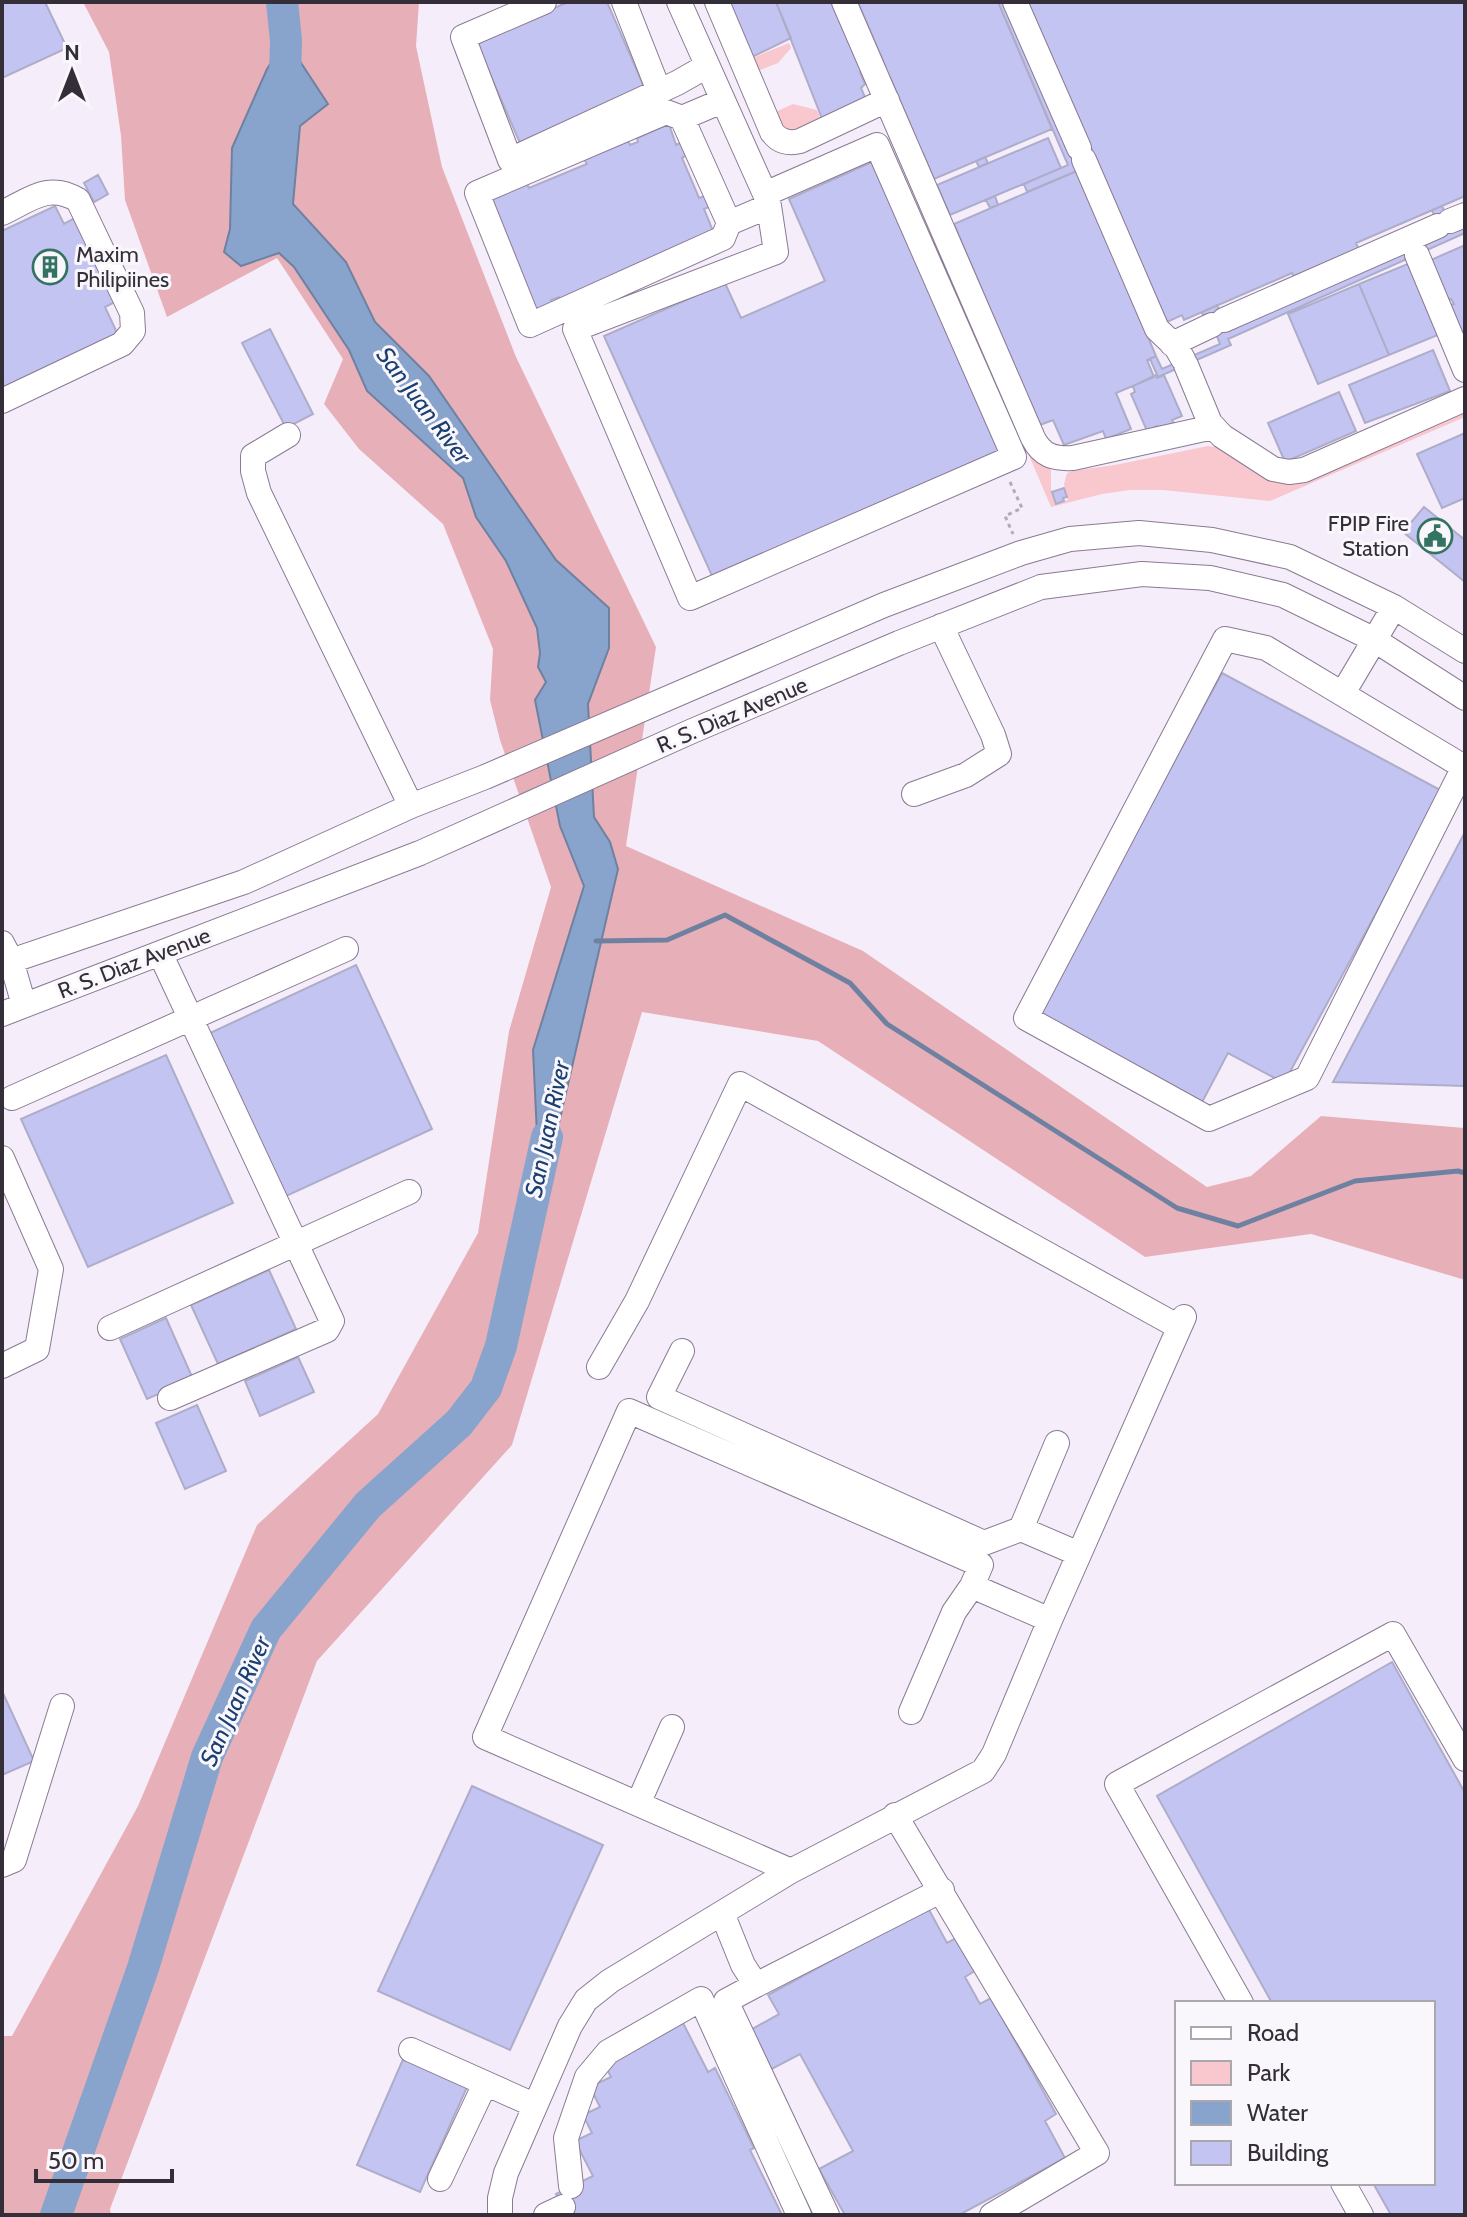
<svg xmlns="http://www.w3.org/2000/svg" width="1467" height="2217" font-family="Cabin,sans-serif">
	<rect width="100%" height="100%" fill="#faf7fc"/>
	<path fill="#f6edfb" fill-rule="evenodd" d="M2,2H1465V1128L1321,1116L1251,1176L1208,1187L863,951L626,846L551,886L509,1031L478,1233L378,1414L257,1525L138,1806L12,2036H2Z
		M642,1011L818,1040L1145,1257L1311,1234L1465,1280V2215H111L110,2209L317,1661L512,1445ZM1177,2003H1433V2183H1177Z"/>
	<path fill="#f9c7ce" d="M789,43L791,48L778,63L755,72L750,59Z
		M793,104L817,110L822,122L788,135L773,113Z
		M1010,411L1051,470V489L1056,504L1068,500L1064,484L1067,473L1072,471L1115,465L1208,446L1221,448L1269,478L1465,411V417L1270,501L1163,490H1130L1102,494L1051,507Z"/>
	<path fill="#e7b0b8" d="M83,2H419L416,46L442,167L516,357L656,647L626,846L863,951L1207,1187L1251,1176L1321,1116L1465,1128V1280L1311,1234L1145,1257L818,1041L642,1012L512,1445L317,1661L110,2209L111,2215H2V2036H12L138,1806L257,1525L378,1414L478,1233L509,1031L551,887L500,740L490,700L493,649L443,524L359,449L324,404L343,359L277,258L167,317L125,200L121,136L109,52Z"/>
	<path fill="#88a4cc" stroke="#6f81a0" stroke-width="2" d="M286,40L328,104L300,126L293,204L346,262L375,322L429,376L556,560L609,608V648L588,704L594,817L610,842L618,869L556,1136L539,1177L533,1050L584,886L560,826L535,700L546,682L538,667L540,653L537,628L506,561L476,517L463,478L367,391L349,350L294,267L279,253L241,266L224,252L230,229L232,148L267,69Z"/>
	<g fill="none" stroke-linecap="round" stroke-linejoin="round">
		<path stroke="#6f81a0" stroke-width="5" d="M596,941L667,940L725,915L850,983L887,1024L1177,1208L1238,1226L1355,1181L1458,1171L1465,1173"/>
		<path stroke="#88a4cc" stroke-width="32" d="M282,2L286,40L285,80
			M56,2215L143,1968L207,1757L266,1629L368,1505L459,1423L486,1388L501,1346L547,1137"/>
	</g>
	<path fill="#c4c4f3" stroke="#adadca" stroke-width="2" d="M2,2H45L67,48L2,78Z
		M568,2H607L645,89L520,143L476,42Z
		M725,2H776L791,38L750,58Z
		M776,2H839L867,69L860,72L865,84L861,88L867,102L823,121Z
		M858,2H998L1052,129L934,179L923,153L920,154L914,139L916,138L891,79L888,81L883,69L886,68Z
		M998,2H1007L1094,154L1076,162L1079,170L1027,192L1024,184L1068,165Z
		M1028,2H1465V196L1356,243L1360,252L1296,280L1292,273L1184,320L1182,315L1167,322Z
		M669,124L676,145L682,142L687,155L682,158L699,198L705,196L709,207L704,209L713,231L562,304L559,297L551,300L554,306L534,314L488,206L494,194L525,181L529,188L587,164L583,157L628,141L630,145L638,142L637,138Z
		M1048,138L1061,168L950,215L937,185Z
		M985,157L988,163L979,167L976,161Z
		M872,162L1002,450L713,578L604,336L725,283L741,318L825,281L789,199Z
		M1077,171L1156,356L1147,360L1154,377L1116,393L1131,429L1106,439L1103,431L1064,445L1053,420L1040,425L954,224Z
		M98,175L108,194L94,202L84,183Z
		M995,196L998,205L990,208L986,200Z
		M55,206L64,224L75,218L115,302L105,307L119,337L2,393V231Z
		M1442,206L1453,230L1465,224V233L1228,339L1231,345L1158,377L1150,359L1156,356L1162,369L1220,344L1208,314L1203,315L1202,312L1217,305L1227,328L1442,234L1432,210Z
		M1465,245V340L1450,305L1454,304L1451,299L1448,300L1431,260Z
		M1415,261L1445,332L1389,355L1359,284Z
		M1359,284L1389,355L1318,384L1288,314Z
		M270,329L313,414L286,428L242,343Z
		M1433,350L1450,391L1365,423L1349,385Z
		M1156,375L1157,378L1164,375L1182,416L1172,420L1174,423L1159,429L1157,426L1147,431L1131,394L1135,392L1133,386Z
		M1339,392L1356,431L1285,462L1268,423Z
		M1465,433V498L1442,508L1417,454Z
		M1064,488L1067,497L1063,498L1064,501L1056,504L1052,492Z
		M1424,507L1465,540V582L1403,532Z
		M1222,673L1442,791L1284,1083L1228,1053L1199,1108L1034,1020Z
		M1465,832V1086L1333,1082Z
		M356,965L432,1129L284,1197L208,1034Z
		M166,1055L233,1203L88,1267L21,1119Z
		M269,1270L296,1329L218,1364L191,1305Z
		M166,1318L193,1379L147,1399L120,1339Z
		M298,1357L314,1392L260,1416L245,1381Z
		M197,1405L226,1471L185,1489L156,1423Z
		M1392,1662L1465,1793V2215H1391L1373,2183H1433V2003H1272L1157,1796Z
		M2,1691L34,1761L2,1775Z
		M472,1786L603,1845L510,2050L378,1991Z
		M928,1908L947,1943L960,1936L978,1969L965,1977L980,2004L991,1998L1056,2114L1045,2121L1065,2158L959,2215H845L819,2169L853,2151L800,2054L768,2071L747,2032L779,2014L768,1995Z
		M682,2021L708,2072L715,2068L754,2148L750,2150L782,2215H567L556,2194L593,2176L575,2141L592,2133L583,2115L600,2107L590,2087L611,2077L602,2060Z
		M404,2057L468,2085L420,2192L357,2165Z"/>
	<g fill="none" stroke-linecap="round" stroke-linejoin="round">
		<g stroke="#8a7a93" stroke-width="26">
			<path id="minor" d="M544,2L463,37L510,160L677,83L707,66
				M624,2L659,91
				M679,2L765,194L769,206L776,252L575,329L690,598L1014,457L877,145L765,194
				M717,2L772,132C779,142 789,144 800,141L887,100
				M844,2L1033,438C1042,456 1054,459 1073,458L1213,427
				M1015,2L1079,148
				M722,101L682,118L666,112L477,193L530,325L723,238L729,223L769,206
				M682,118L729,223
				M1084,160L1157,329L1176,347L1183,359
				M2,213C30,200 48,182 78,200L132,313L133,331L122,344L2,401
				M1450,221L1465,215
				M1417,255L1465,370
				M1224,320L1438,226
				M1172,344L1212,325
				M1186,365L1210,423L1222,436L1273,469L1289,472L1304,470L1465,399
				M288,435L253,456V471L259,493L411,806
				M1225,639L1266,648L1464,767L1307,1078L1209,1119L1026,1018Z
				M1343,693L1394,607
				M914,794L966,775L999,754L993,735L941,626
				M2,943L11,960L24,1005
				M160,953L332,1321L327,1330L170,1398
				M2,964L244,882L411,806L485,777L884,605L1021,553L1070,539L1139,533L1212,540L1290,557L1394,607L1465,651
				M2,1014L420,853L690,732L899,643L1041,587L1142,574L1210,578L1283,595L1373,639L1465,698
				M12,1098L346,949
				M2,1158L51,1269L37,1349L2,1366
				M110,1328L409,1192
				M682,1351L659,1397L984,1543L1021,1529L1079,1554
				M599,1367L637,1301L740,1084L1179,1327
				M1021,1529L1057,1443
				M911,1712L954,1612L972,1586
				M638,1804L672,1727
				M895,1815L1097,2153L992,2215
				M2,1865L14,1860L62,1706
				M791,1871L485,1737L629,1411L981,1565L972,1586L1050,1620
				M722,1913L743,1965L756,1985L726,2001L827,2215
				M756,1985L942,1890
				M1241,2003L1117,1784L1393,1634L1465,1759
				M411,2050L534,2105
				M440,2179L485,2084
				M1343,2183L1361,2215
				M571,2186L566,2138L587,2077L608,2052L701,1999L799,2215
				M500,2215V2198L506,2173L570,2026L586,2000L610,1981L791,1871L983,1771L994,1754L1050,1620L1184,1317
				M546,2215L563,2207"/>
		</g>
		<path stroke="#b1adb4" stroke-width="3" stroke-dasharray="4 4" stroke-linecap="butt" d="M1010,482L1022,508L1005,516L1013,534"/>
		<use href="#minor" stroke="#fff" stroke-width="24"/>
	</g>
	<defs>
		<g id="building-ring" transform="scale(1.8)"><circle r="9.5" fill="#faf7fc" stroke="#337361" stroke-width="1.5"/><path d="M-4-6H4V6H1V3H-1V6H-4ZM-2.5-4.3h1.7v1.8h-1.7ZM.8-4.3h1.7v1.8H.8ZM-2.5-1h1.7V.8h-1.7ZM.8-1h1.7V.8H.8Z" fill="#337361"/></g>
		<g id="civic-ring" transform="scale(1.8)"><circle r="9.5" fill="#faf7fc" stroke="#337361" stroke-width="1.5"/><path d="M-.6-6.5H3V-4.5H.6V-3L4-1V1h2V6H-6V1h2V-1L-.6-3ZM-1.2 2.5V6h2.4V2.5Z" fill="#337361"/></g>
	</defs>
	<g fill-rule="evenodd">
		<use href="#building-ring" x="50" y="267"/>
		<use href="#civic-ring" x="1435" y="536"/>
	</g>
	<g text-anchor="middle" dominant-baseline="central" stroke-width="6" stroke-linejoin="round" paint-order="stroke">
		<g font-size="22" fill="#342e38" stroke="#faf7fc" text-anchor="start">
			<text x="76" y="254">Maxim<tspan x="76" dy="25">Philipiines</tspan></text>
			<text x="1409" y="523" text-anchor="end">FPIP Fire<tspan x="1409" dy="25">Station</tspan></text>
		</g>
		<g font-size="22" fill="#342e38" stroke="#faf7fc">
			<text transform="translate(732 715) rotate(-23)">R. S. Diaz Avenue</text>
			<text transform="translate(134 963) rotate(-21)">R. S. Diaz Avenue</text>
		</g>
		<g font-size="24" font-style="italic" fill="#1a3f71" stroke="#faf7fc">
			<text transform="translate(424 405) rotate(53)">San Juan River</text>
			<text transform="translate(547 1129) rotate(-78)">San Juan River</text>
			<text transform="translate(235 1701) rotate(-66)">San Juan River</text>
		</g>
	</g>
	<rect width="1467" height="2217" fill="none" stroke="#342e38" stroke-width="8"/>
	<rect x="1175" y="2001" width="260" height="184" fill="#faf7fc" stroke="#aba7ae" stroke-width="2"/>
	<rect x="1191" y="2027" width="40" height="12" fill="#ffffff" stroke="#aba7ae" stroke-width="2"/>
	<text x="1247" y="2041" font-size="24" fill="#342e38">Road</text>
	<rect x="1191" y="2061" width="40" height="24" fill="#f9c7ce" stroke="#aba7ae" stroke-width="2"/>
	<text x="1247" y="2081" font-size="24" fill="#342e38">Park</text>
	<rect x="1191" y="2101" width="40" height="24" fill="#88a4cc" stroke="#aba7ae" stroke-width="2"/>
	<text x="1247" y="2121" font-size="24" fill="#342e38">Water</text>
	<rect x="1191" y="2141" width="40" height="24" fill="#c4c4f3" stroke="#aba7ae" stroke-width="2"/>
	<text x="1247" y="2161" font-size="24" fill="#342e38">Building</text>
	<g transform="translate(72 72)" stroke="#faf7fc" stroke-width="6" paint-order="stroke">
	<path d="M0-6L14 30L0 20L-14 30Z" fill="#342e38"/>
	<text y="-12" font-size="22" font-weight="bold" text-anchor="middle" fill="#342e38">N</text>
	</g>
	<path d="M36 2169v12h136v-12" fill="none" stroke="#342e38" stroke-width="4"/>
	<text x="48" y="2169" font-size="24" fill="#342e38" stroke="#faf7fc" stroke-width="6" paint-order="stroke">50 m</text>
</svg>
